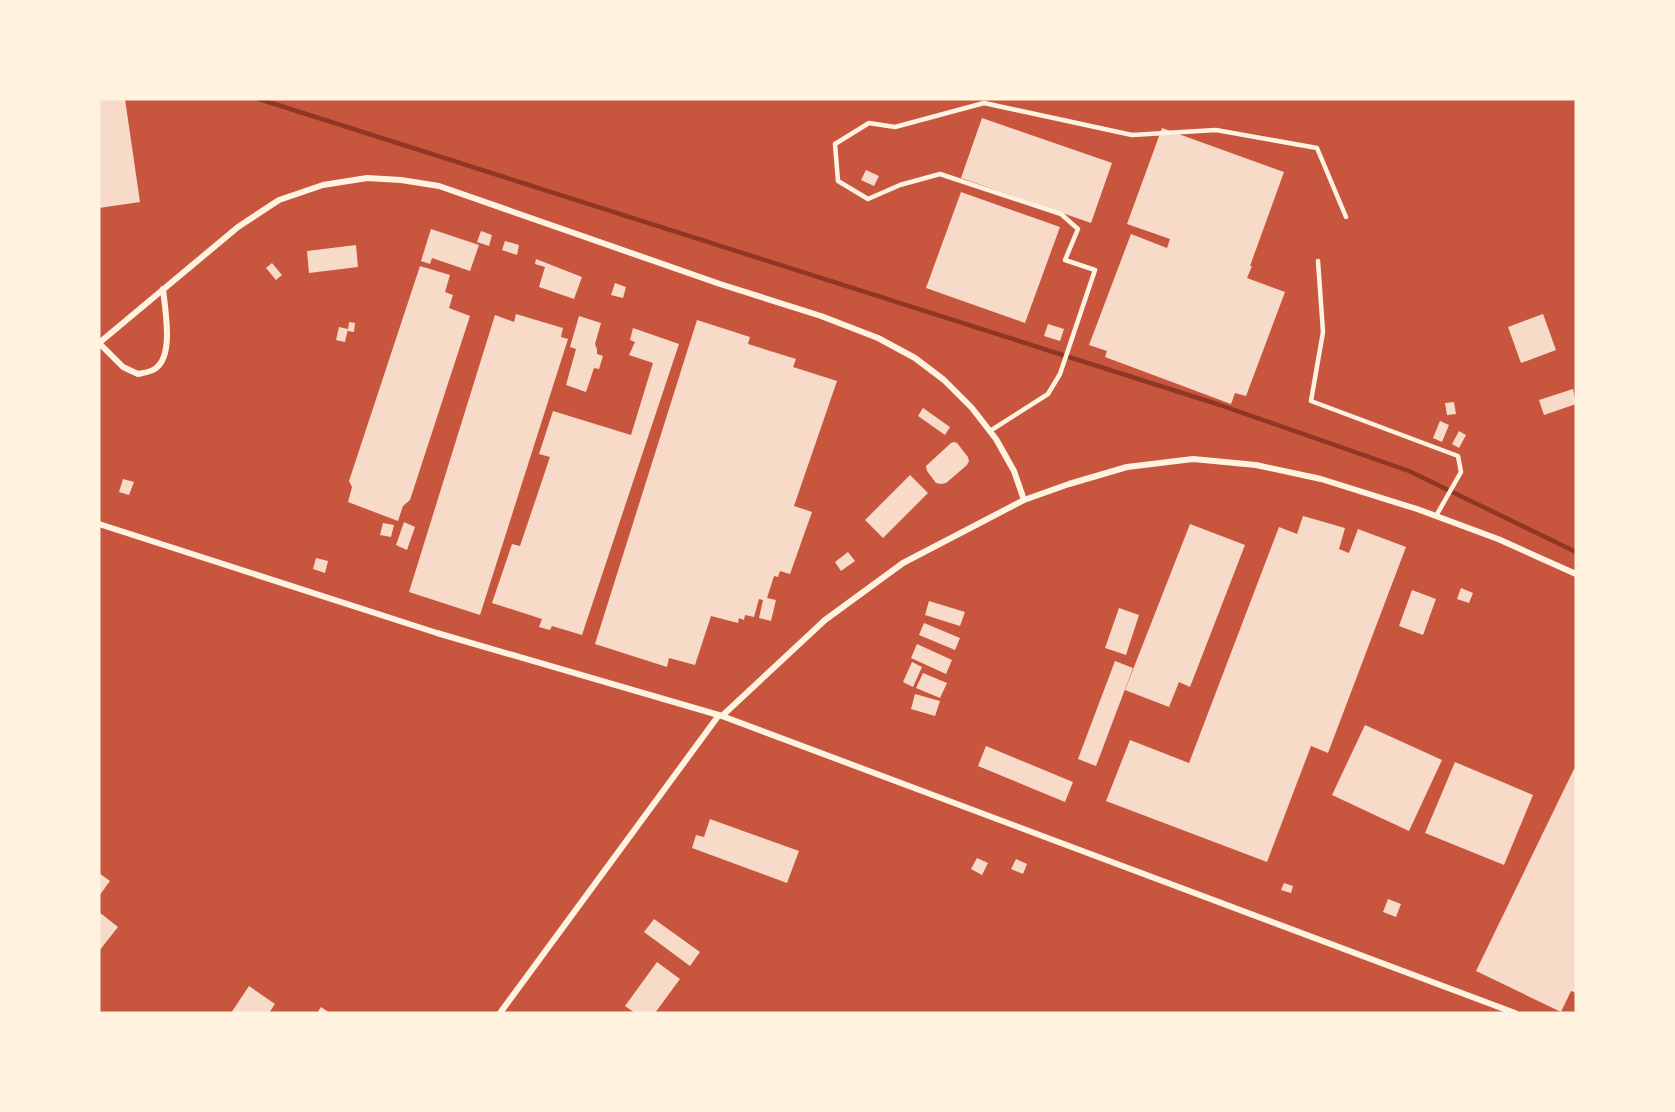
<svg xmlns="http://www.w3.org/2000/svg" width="1675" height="1112" font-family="Roboto,sans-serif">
	<rect width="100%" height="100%" fill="#c8553d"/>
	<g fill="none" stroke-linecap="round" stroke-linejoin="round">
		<path stroke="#8f3625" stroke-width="4.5" d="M259,99L1220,405L1409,471L1576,552"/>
	</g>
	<path fill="#f7dbc8" d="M99,99H125L140,202L99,208Z
		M982,118L1112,163L1091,223L961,178Z
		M1162,128L1284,172L1250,266H1252L1247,278L1285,292L1246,396L1235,393L1231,404L1105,357L1107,351L1089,345L1131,234L1167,248L1170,239L1127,224Z
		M866,170L879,176L874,186L861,180Z
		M961,192L1060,227L1025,323L926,288Z
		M431,229L479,245L470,271L432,258L430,264L421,261Z
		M481,231L492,235L489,246L477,242Z
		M505,241L519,245L517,255L502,250Z
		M356,245L358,267L309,273L307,251Z
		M536,259L582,277L574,299L539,287L545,267L535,264Z
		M272,263L282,275L276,280L266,268Z
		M420,266L450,275L445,292L453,295L449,308L470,316L410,500L403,506L398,521L348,502L352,487L349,481Z
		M615,283L626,287L623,298L611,295Z
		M516,314L563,328L561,337L568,339L480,615L409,592L495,315L514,322Z
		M1543,314L1556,350L1521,363L1508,327Z
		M579,316L601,323L595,344L597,349V354L603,356L599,369L594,368L586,392L566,385L576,349L570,347Z
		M697,320L750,337L748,344L796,359L793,367L837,381L794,506L812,512L790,574L780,571L778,577L774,576L767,598L776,600L771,621L759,618L763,600L759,599L754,617L745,615L744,620L739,618L738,623L711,616L695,665L669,658L667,667L595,644Z
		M349,322L355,323L354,332L348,331Z
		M1048,324L1064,329L1060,341L1044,336Z
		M339,327L348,329L345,342L336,340Z
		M633,328L679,344L582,635L552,626L550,630L539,627L542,619L492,603L512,544L520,546L550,457L539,454L553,411L631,435L653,363L629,355L635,342L630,340Z
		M1573,389L1576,404L1544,415L1539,400Z
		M1454,402L1456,414L1447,415L1445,403Z
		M923,408L950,427L945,435L918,416Z
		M1440,421L1449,425L1442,442L1433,438Z
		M1459,431L1466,435L1459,448L1452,444Z
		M954,442L957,443L968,457L969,461L967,465L946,483L941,484L936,483L927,471L926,466L951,443Z
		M910,475L928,493L883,538L865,520Z
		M123,479L134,482L129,495L119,492Z
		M1303,516L1345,528L1339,549L1349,553L1358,529L1406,547L1328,753L1311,746L1267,862L1106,801L1130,740L1189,763L1279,527L1297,534Z
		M404,522L415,527L407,550L396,545Z
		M383,523L394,525L391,537L380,535Z
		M1190,524L1245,545L1190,687L1179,682L1169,707L1125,690Z
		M848,552L855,561L841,571L835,562Z
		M316,558L328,561L325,573L313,569Z
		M1461,588L1473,593L1469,603L1457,599Z
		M1412,590L1436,599L1423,635L1399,626Z
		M929,601L965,612L960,626L925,615Z
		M1119,608L1139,615L1126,655L1105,648Z
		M924,623L960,638L955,650L919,635Z
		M917,644L952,660L946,674L911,658Z
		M1115,661L1133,668L1096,766L1078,759Z
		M912,662L922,667L913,687L903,682Z
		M923,673L947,683L940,698L916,688Z
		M915,694L940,701L935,716L911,709Z
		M1365,725L1442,760L1409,831L1332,795Z
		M986,746L1073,782L1065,802L978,766Z
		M1455,762L1533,795L1504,865L1425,833Z
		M1574,769L1576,770V993L1571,991L1561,1012L1476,971Z
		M710,819L799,851L787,883L692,848L696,835L704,837Z
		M977,858L988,863L982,875L971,869Z
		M1016,859L1027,864L1023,874L1011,869Z
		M99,873L110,881L99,896Z
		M1284,883L1293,886L1291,893L1281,890Z
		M1388,899L1401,904L1396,917L1383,912Z
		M99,912L118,927L99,951Z
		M654,919L700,952L690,966L644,932Z
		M657,962L680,979L655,1013H635L625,1006Z
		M249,986L275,1004L269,1013H231Z
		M321,1007L330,1013H317Z"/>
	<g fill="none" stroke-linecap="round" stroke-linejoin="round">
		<path stroke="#fff3e0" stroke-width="4.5" d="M1318,261L1323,332L1311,401L1458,456L1461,472L1436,516
			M990,431L1048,394L1060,374L1095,270L1065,260L1078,229L1061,214L940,174L900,185L868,199L838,181L835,144L869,123L895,127L984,103L1132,135L1216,130L1317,148L1346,217"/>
		<path stroke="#fff3e0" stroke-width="6" d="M163,289C165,309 174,355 156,368C152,372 143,373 138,374L123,367L99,343L238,227L279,200L323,185L367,178L401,180L439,186L720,284L821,316L878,338L915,358L944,380L972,408L996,439L1014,471L1024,500L903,563L825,620L722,716
			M1024,500L1069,484L1127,467L1193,459L1256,465L1321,479L1417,509L1498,539L1576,574
			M99,524L437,633L722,716L1515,1013
			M500,1013L719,715"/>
	</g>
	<rect width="1675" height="1112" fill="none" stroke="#fff3e0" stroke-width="201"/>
</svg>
